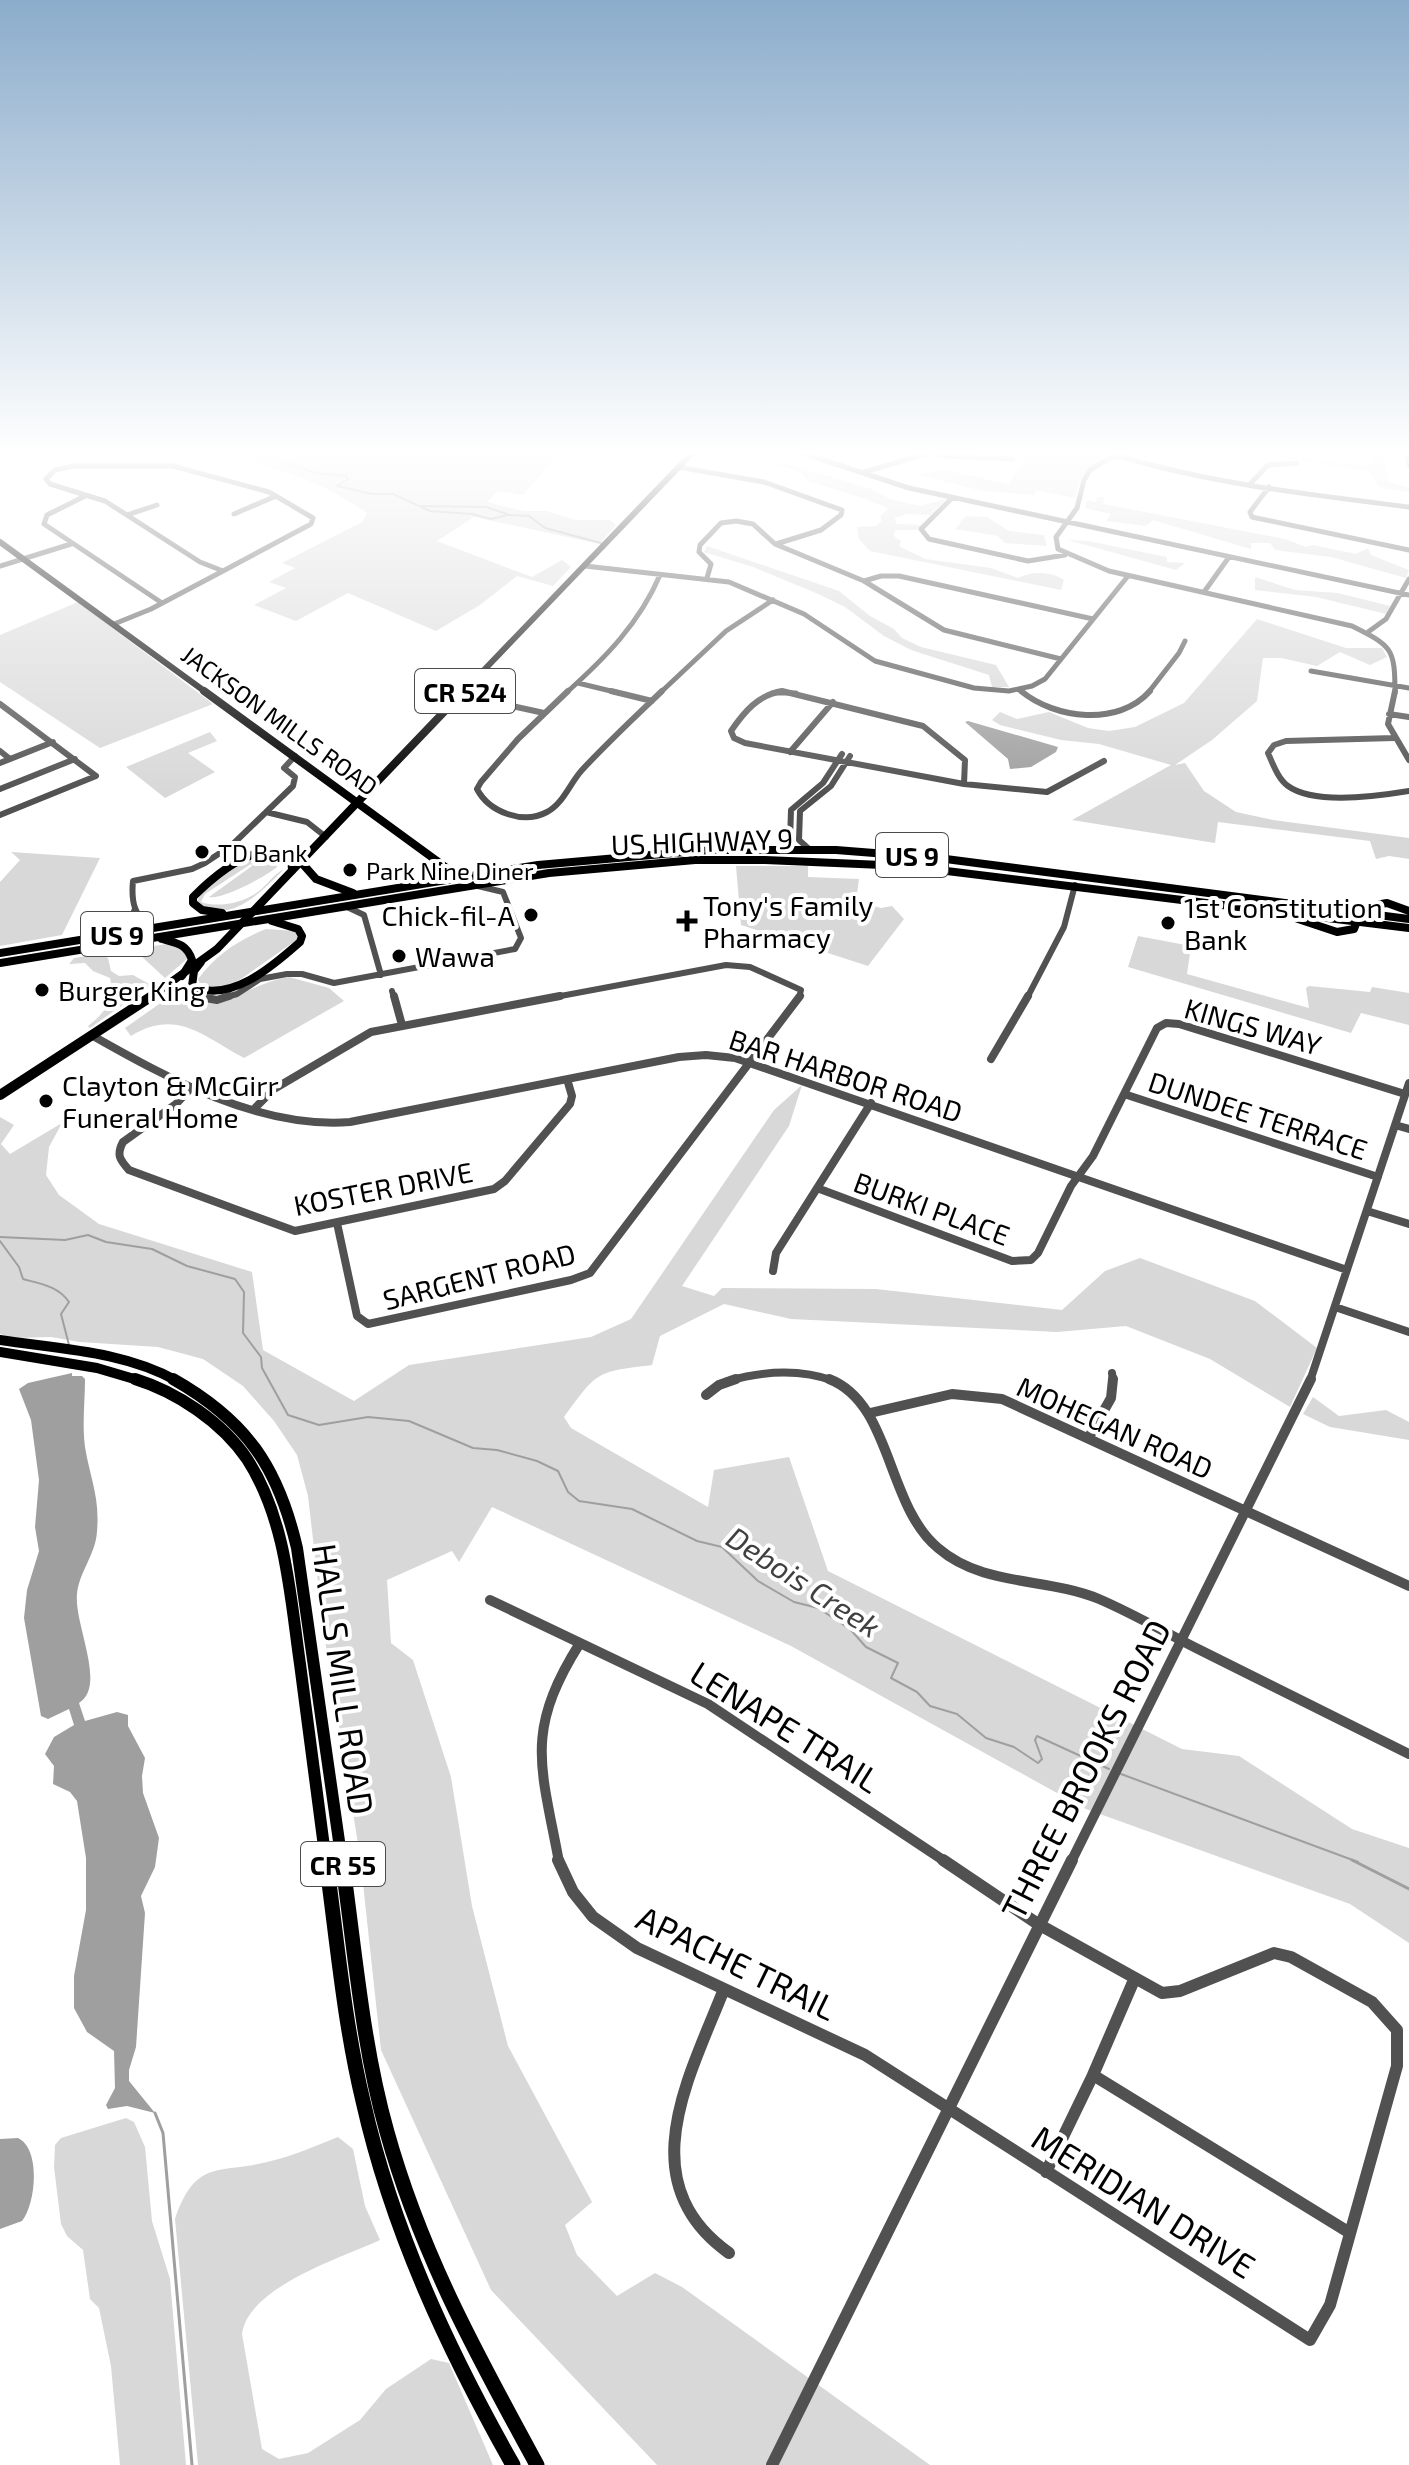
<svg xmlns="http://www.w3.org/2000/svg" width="1409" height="2465" font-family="'Exo 2',sans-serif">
	<rect width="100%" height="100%" fill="#fff"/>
	<path fill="#d8d8d8" d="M187,449H557L554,453L559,454L523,495L498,491L487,502L524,511H547L575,520H610L616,525L599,544L474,517L437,541L532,577L562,560L571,567L553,586L517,576L480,605L436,631L348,593L296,621L254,605L286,588L269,582L295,568L282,563L362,522L367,513C331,487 294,473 251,462V459Z
		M1039,449H1105L1118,453C1089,464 1083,467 1075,498L1036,490L1034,495L983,491L919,475L945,470L1009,484L1025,458Z
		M1233,449L1369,466L1374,449H1382L1389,482L1409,488V492L1379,487L1370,472Z
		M780,462L872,489L890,499L920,506L946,499L930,515L907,514L895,518L896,524L921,525L917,530H895L894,536L901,541L899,546L925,559L991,568L1018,578C1031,571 1051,571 1064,580L1061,590L870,551L859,539L857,527L876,526L882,520L880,516L888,509C881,503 874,505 866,499L808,481L800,472L775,464Z
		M1097,497H1104L1103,504L1285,539L1306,547L1313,545L1356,554L1368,548L1371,555L1409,570L1406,578L1331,557L1275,550L1270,543H1251V549L1153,520L1146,526L1106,521L1111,514L1085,508L1087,500L1096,502Z
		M966,516L987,517L1009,531L1044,535L1047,546L1005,543L998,536L955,529Z
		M1068,540L1088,541L1167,557V562L1185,563L1176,570Z
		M707,546L839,591L870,616L894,629L902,638L921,647L996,665L1009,687H992L989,675L911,650L884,636L845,607L816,593L753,567L704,552Z
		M1255,577L1295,590L1338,593L1390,606L1386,614L1316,597L1255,590Z
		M78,602L213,704L100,748L0,682V635Z
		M1257,619L1346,648H1382L1387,657L1370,665L1340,652L1317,666L1281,658H1263L1257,701L1212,740L1175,765L1185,763L1204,791L1236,812L1273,820L1409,838V859L1389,856L1376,859L1370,841L1218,822L1215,843L1072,820L1171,765L1099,744L1061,740L1000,725L992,720L1000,712L1017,719L1049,712L1088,728L1109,731L1135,727L1184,703Z
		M210,732L217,741L188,753L215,772L165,798L126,767Z
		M11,852L100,858L62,935L0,946V882L20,860Z
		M268,852L288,858L289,863L286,866H278C268,876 221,900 209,897L252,866L251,864L205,894L201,902C219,908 244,903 259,891C268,884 274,874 284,869C263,890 229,928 197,902C202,884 250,858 268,852Z
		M736,866H808V877L859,879L856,901L881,908L892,906L904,919L868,966L741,925Z
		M266,929L295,931L298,939L228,988L201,987L198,979C216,955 238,940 266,929Z
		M1138,936L1191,946L1187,974L1309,1008L1306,988L1309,986L1370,992L1372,987L1409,993V1025L1361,1013L1351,1033L1128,967Z
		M167,944L182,946L188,952L187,959L165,978L140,955L127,950Z
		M100,954L108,958L111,971L119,976L133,975L151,985L90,1028L88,1026C105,1013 115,1000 110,978L93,971L85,963L69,964L74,958Z
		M289,977L329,988L344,1001L244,1058C203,1036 176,1008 131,1036L125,1028L172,995C233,1014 236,987 289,977Z
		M802,1085L789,1126L682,1286L714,1296L722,1288L876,1289L1062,1310L1105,1271L1140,1258L1255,1301L1317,1348L1290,1407L1210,1359L1126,1326L1057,1332L791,1319L724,1304L660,1336L652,1365C595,1372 598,1371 564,1417L571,1428L708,1507L714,1470L789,1457L828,1571L1182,1749L1239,1756L1352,1829L1409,1848V1943L1350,1904L1086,1809L791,1646L492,1507L459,1562L452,1551L387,1580L391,1643L413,1660L451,1777L472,1906L508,2046L592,2202L565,2225L577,2255L617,2296L655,2273L682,2287L930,2465H657L491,2290L381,2050L360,1856L324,1634L308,1496L297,1455L274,1421L243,1386L203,1359L158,1347L80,1342L51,1337L12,1338L0,1334V1117L14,1125L1,1144L10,1154L62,1123L49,1147L46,1175L59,1195L99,1224L252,1272L263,1350L354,1401L409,1365L591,1337L631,1319L774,1110Z
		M1313,1397L1339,1416L1386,1410L1409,1422V1440L1330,1427L1303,1414Z
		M126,2118L134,2122L145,2147L152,2221L170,2279L186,2465H120L111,2366L99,2308L90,2299L83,2250L67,2236L61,2224L54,2167L55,2145L61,2138Z
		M338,2137L353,2149L365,2206L380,2240C341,2258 248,2287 242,2334L262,2449L279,2459L308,2453L360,2420L386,2389L431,2359L449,2363L493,2465H198L175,2219C196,2158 219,2174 267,2162C291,2157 315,2146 338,2137Z"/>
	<path fill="#9f9f9f" d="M968,721L1058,747L1056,752L1031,767L1010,769L1008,759L965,722Z
		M72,1373V1376H82L85,1379C85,1402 82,1424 85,1447C90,1478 100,1497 97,1531C96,1554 79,1572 77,1594C74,1625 107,1686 79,1703L85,1721L117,1712L128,1715V1726L145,1758L142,1776L143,1793L159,1838L155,1867L141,1896L145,1913L136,2047L129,2070V2081L155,2113L127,2106L108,2109L106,2105L115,2088L114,2051L87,2032L74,2008V1976L86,1910V1858L77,1801L70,1792L53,1784L54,1766L45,1754L54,1737L74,1725L69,1709L48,1719L41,1716L24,1618L27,1590L39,1551L35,1527L39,1480L31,1420L19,1389L28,1383Z
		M18,2138C41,2149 36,2203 22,2221L0,2229V2139Z"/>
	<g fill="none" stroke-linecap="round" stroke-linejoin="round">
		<path stroke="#9f9f9f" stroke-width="2" d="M251,449L275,453L276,459L316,473L346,476L348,479L337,486L372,494H393L430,511L472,514L491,519L508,515L529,516L545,528L601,543
			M421,506L486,507L507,514
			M0,1237L65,1240L88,1235L106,1242L152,1249L187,1266L235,1279L244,1292L243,1333L261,1357L262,1368L288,1415L319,1425L368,1417L409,1421L473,1448L497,1450L537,1461L558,1471L568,1492L579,1501L632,1509L697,1541L722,1547L758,1581L794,1602L818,1608L850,1629L866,1647L898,1663L891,1678L917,1692L930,1706L957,1714L986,1738L1014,1747L1038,1763L1042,1759L1035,1740L1037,1736L1109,1769
			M0,1241L19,1267L23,1279C41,1284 58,1286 69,1302L61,1314L69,1345
			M1121,1774L1358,1862"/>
		<path stroke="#9f9f9f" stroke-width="3" d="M1352,1860L1409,1889
			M155,2113L163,2133L192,2465"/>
		<path stroke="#515151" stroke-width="5" d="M790,449L909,488L1409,595
			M923,449L945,456L1013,459
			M1153,449L1110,458L1090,470L1084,480L1077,508L1056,537L1058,549L1109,571L1352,626C1392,646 1395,648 1395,693
			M1399,449L1408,457L1409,465
			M1119,456C1213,484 1312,495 1409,507
			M73,466H173L269,492L313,518L311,524L223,571L200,562L105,501L50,484L46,479L55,470Z
			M678,467L764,482L842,510L841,515L821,530L776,544
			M864,472L943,449
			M1251,483L1268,465L1297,463
			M1269,487L1250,512L1252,517L1409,550
			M85,496L47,515L44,524L162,603
			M952,498L921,529L929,539L1028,561L1065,555
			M234,514L276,496
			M127,515L157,505
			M0,566L71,544
			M585,566L729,582L804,614L875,661L974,688L1009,691L1032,686L1045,679L1128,576
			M707,578L711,564L699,552L700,545L721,523L736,521L753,524L775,544L864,581L944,630L1061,659
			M864,581L881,576H899L1093,619
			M1204,592L1229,557
			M114,624L151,609L223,571
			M1368,632L1386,619L1409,579
			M1311,671L1409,688
			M578,683L619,693
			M1019,689L1024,693
			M566,693C605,658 639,624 660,575
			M660,693L726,631L773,600
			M773,693H796
			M1148,693L1179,653L1185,641"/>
		<path stroke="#515151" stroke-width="6" d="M568,691L518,739L481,782L477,789C489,812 523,825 547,812C563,804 570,783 582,770C608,742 635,717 662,691
			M611,691L652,701
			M782,691L923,726L965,760L964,784L745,743L734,738L731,731C744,712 758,695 782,691Z
			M1021,691C1055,719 1118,727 1150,691
			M1395,691L1388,724L1409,760
			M461,695L544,713
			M0,704L96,776L0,815
			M1389,714L1409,717
			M1394,738L1286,741L1274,745L1268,753C1273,764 1278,779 1288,786C1314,805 1379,796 1409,791
			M0,751L10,759
			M790,752L833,702
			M0,763L53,742
			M964,784L1047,792L1104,761
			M0,789L75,759
			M266,812L307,822L326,837
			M780,849L790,840L791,810L823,783L842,754
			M809,849L799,840L800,811L831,786L850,756
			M345,906L364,915L381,975
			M153,928C134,918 131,901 133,881L192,869L205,863L232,845L293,786L295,777L284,768L295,756
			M120,933L132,922L134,911
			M392,991L394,998
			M154,995L180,994L206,998
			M223,998L237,994L260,979L287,974H302L334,983L515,949L521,938L503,892L478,886
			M550,998L726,965L750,967L801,990L799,998
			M1027,998L1064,927L1075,885"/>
		<path stroke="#515151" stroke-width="8" d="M194,996L217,1000L229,996
			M394,996L402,1025
			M93,1036C169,1079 260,1129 350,1122L679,1057L706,1055L735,1058L1347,1270
			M991,1059L1028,996
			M191,1088L176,1104L123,1142C116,1155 120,1160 129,1170L295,1231L494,1189L505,1181L570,1104L572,1096L567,1079
			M1124,1094L1378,1177
			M255,1108L274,1089L371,1032L560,996
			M1395,1125L1409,1129
			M817,1188L1012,1261L1031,1260L1038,1253L1071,1186L1093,1156L1157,1028L1166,1023L1179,1024L1405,1094
			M1367,1211L1409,1224
			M337,1223L357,1316L368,1324L571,1280L590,1273L800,996
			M773,1271L776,1253L871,1103
			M1335,1307L1409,1332
			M1112,1373L1113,1381
			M728,1381C763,1371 801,1369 834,1381
			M1310,1381L1409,1083"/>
		<path stroke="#515151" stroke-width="10" d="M829,1379C892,1403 886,1505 938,1548C983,1587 1046,1577 1099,1599C1134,1614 1168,1634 1202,1651C1271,1685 1340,1720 1409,1754
			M706,1395L719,1385L736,1379
			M870,1413L952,1394L1002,1399L1409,1586
			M1089,1437L1111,1398L1113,1379
			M490,1600L708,1704L946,1862
			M559,1862C541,1765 524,1732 580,1643
			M1071,1862L1311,1379"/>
		<path stroke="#515151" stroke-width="12" d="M558,1860L573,1892L593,1917L637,1948L865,2055L1310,2340L1330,2305L1397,2066V2030L1372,2002L1291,1957L1274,1953L1180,1991L1162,1993L1038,1924L943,1860
			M1134,1980L1093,2075L1350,2233
			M724,1989C690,2076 629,2182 729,2253
			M1046,2172L1093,2075
			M772,2465L1072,1860"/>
		<path stroke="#000" stroke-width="6" d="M0,542L207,693
			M462,693L696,449"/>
		<path stroke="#000" stroke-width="8" d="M204,691L448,869L455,879
			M149,998L217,949L464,691"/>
		<path stroke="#000" stroke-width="10" d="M0,1095L152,996
			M0,1340C59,1349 124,1351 177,1381
			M0,1352L97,1368L141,1381"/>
		<path stroke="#000" stroke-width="12" d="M135,1379C177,1392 222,1422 247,1459C286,1519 290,1595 300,1664C309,1730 317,1796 326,1862
			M173,1379C247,1421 278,1467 297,1548L342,1862"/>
		<path stroke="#000" stroke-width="15" d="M326,1860C337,1940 344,2022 363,2101C392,2230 448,2350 513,2465
			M342,1860C355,1950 362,2044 387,2132C421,2254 477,2355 537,2465"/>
		<path stroke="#000" stroke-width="8" d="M301,862L316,879L353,893
			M222,913L202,910L193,903V897C216,874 257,839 291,856L292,870
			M1368,914L1370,906L1387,903L1409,911
			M1298,919L1337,932L1354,929L1357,921
			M162,939C177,943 187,944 192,960L182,976
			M0,953L538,865L708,850H836L938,858L1409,919
			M201,962L194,971L192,986C230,1004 273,966 300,942L302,936L298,929L272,921
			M0,963L549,873L695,860H765L906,866L1409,928"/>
	</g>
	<linearGradient id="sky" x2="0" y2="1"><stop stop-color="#8baccb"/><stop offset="0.57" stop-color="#fff"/><stop offset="1" stop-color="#fff" stop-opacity="0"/></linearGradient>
	<rect width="1409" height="794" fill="url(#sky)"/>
	<g fill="#000" stroke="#fff" stroke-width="3">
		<circle cx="202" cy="852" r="8"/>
		<circle cx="350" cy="870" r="8"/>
		<circle cx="531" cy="915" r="8"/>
		<path d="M683 909h8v8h8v8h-8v8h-8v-8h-8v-8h8z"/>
		<circle cx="1168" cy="923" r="8"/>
		<circle cx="399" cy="956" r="8"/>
		<circle cx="42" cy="990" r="8"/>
		<circle cx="46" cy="1101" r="8"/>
	</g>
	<g text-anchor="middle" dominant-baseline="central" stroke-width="8" stroke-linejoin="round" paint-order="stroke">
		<g font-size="24" fill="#000" stroke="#fff">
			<text transform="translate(280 720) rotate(36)">JACKSON MILLS ROAD</text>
		</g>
		<g font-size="24" fill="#000" stroke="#fff" text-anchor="start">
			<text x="218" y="852">TD Bank</text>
			<text x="366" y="870">Park Nine Diner</text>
		</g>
		<g fill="#fff" stroke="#4c4c4c" stroke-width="2">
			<rect x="415" y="669" width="100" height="44" rx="6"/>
			<rect x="876" y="833" width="72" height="44" rx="6"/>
			<rect x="81" y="912" width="72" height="44" rx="6"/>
			<rect x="301" y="1842" width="84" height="44" rx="6"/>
		</g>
		<g font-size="26" font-weight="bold" fill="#000">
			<text x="465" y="691">CR 524</text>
			<text x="912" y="855">US 9</text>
			<text x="117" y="934">US 9</text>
			<text x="343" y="1864">CR 55</text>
		</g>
		<g font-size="28" fill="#000" stroke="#fff">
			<text transform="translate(702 841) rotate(-2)">US HIGHWAY 9</text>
			<text transform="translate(1253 1026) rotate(16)">KINGS WAY</text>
			<text transform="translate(846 1075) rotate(18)">BAR HARBOR ROAD</text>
			<text transform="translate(1258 1115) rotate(18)">DUNDEE TERRACE</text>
			<text transform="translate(383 1188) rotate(-11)">KOSTER DRIVE</text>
			<text transform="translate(932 1208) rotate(20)">BURKI PLACE</text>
			<text transform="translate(479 1276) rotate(-14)">SARGENT ROAD</text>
			<text transform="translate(1115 1427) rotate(24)">MOHEGAN ROAD</text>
		</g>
		<g font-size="28" fill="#000" stroke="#fff" text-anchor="start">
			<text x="703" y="905">Tony's Family<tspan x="703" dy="32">Pharmacy</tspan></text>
			<text x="1184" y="907">1st Constitution<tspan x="1184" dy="32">Bank</tspan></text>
			<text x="515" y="915" text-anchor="end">Chick-fil-A</text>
			<text x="415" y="956">Wawa</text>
			<text x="58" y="990">Burger King</text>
			<text x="62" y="1085">Clayton &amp; McGirr<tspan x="62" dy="32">Funeral Home</tspan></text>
		</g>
		<g font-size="30" font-style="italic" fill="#404040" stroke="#fff">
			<text transform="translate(804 1581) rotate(33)">Debois Creek</text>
		</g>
		<g font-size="34" fill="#000" stroke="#fff">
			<text transform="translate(344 1679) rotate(82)">HALLS MILL ROAD</text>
			<text transform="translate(786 1726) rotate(32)">LENAPE TRAIL</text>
			<text transform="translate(1085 1769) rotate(-63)">THREE BROOKS ROAD</text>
			<text transform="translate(737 1962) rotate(26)">APACHE TRAIL</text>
			<text transform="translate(1144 2201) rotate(32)">MERIDIAN DRIVE</text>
		</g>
	</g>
</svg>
